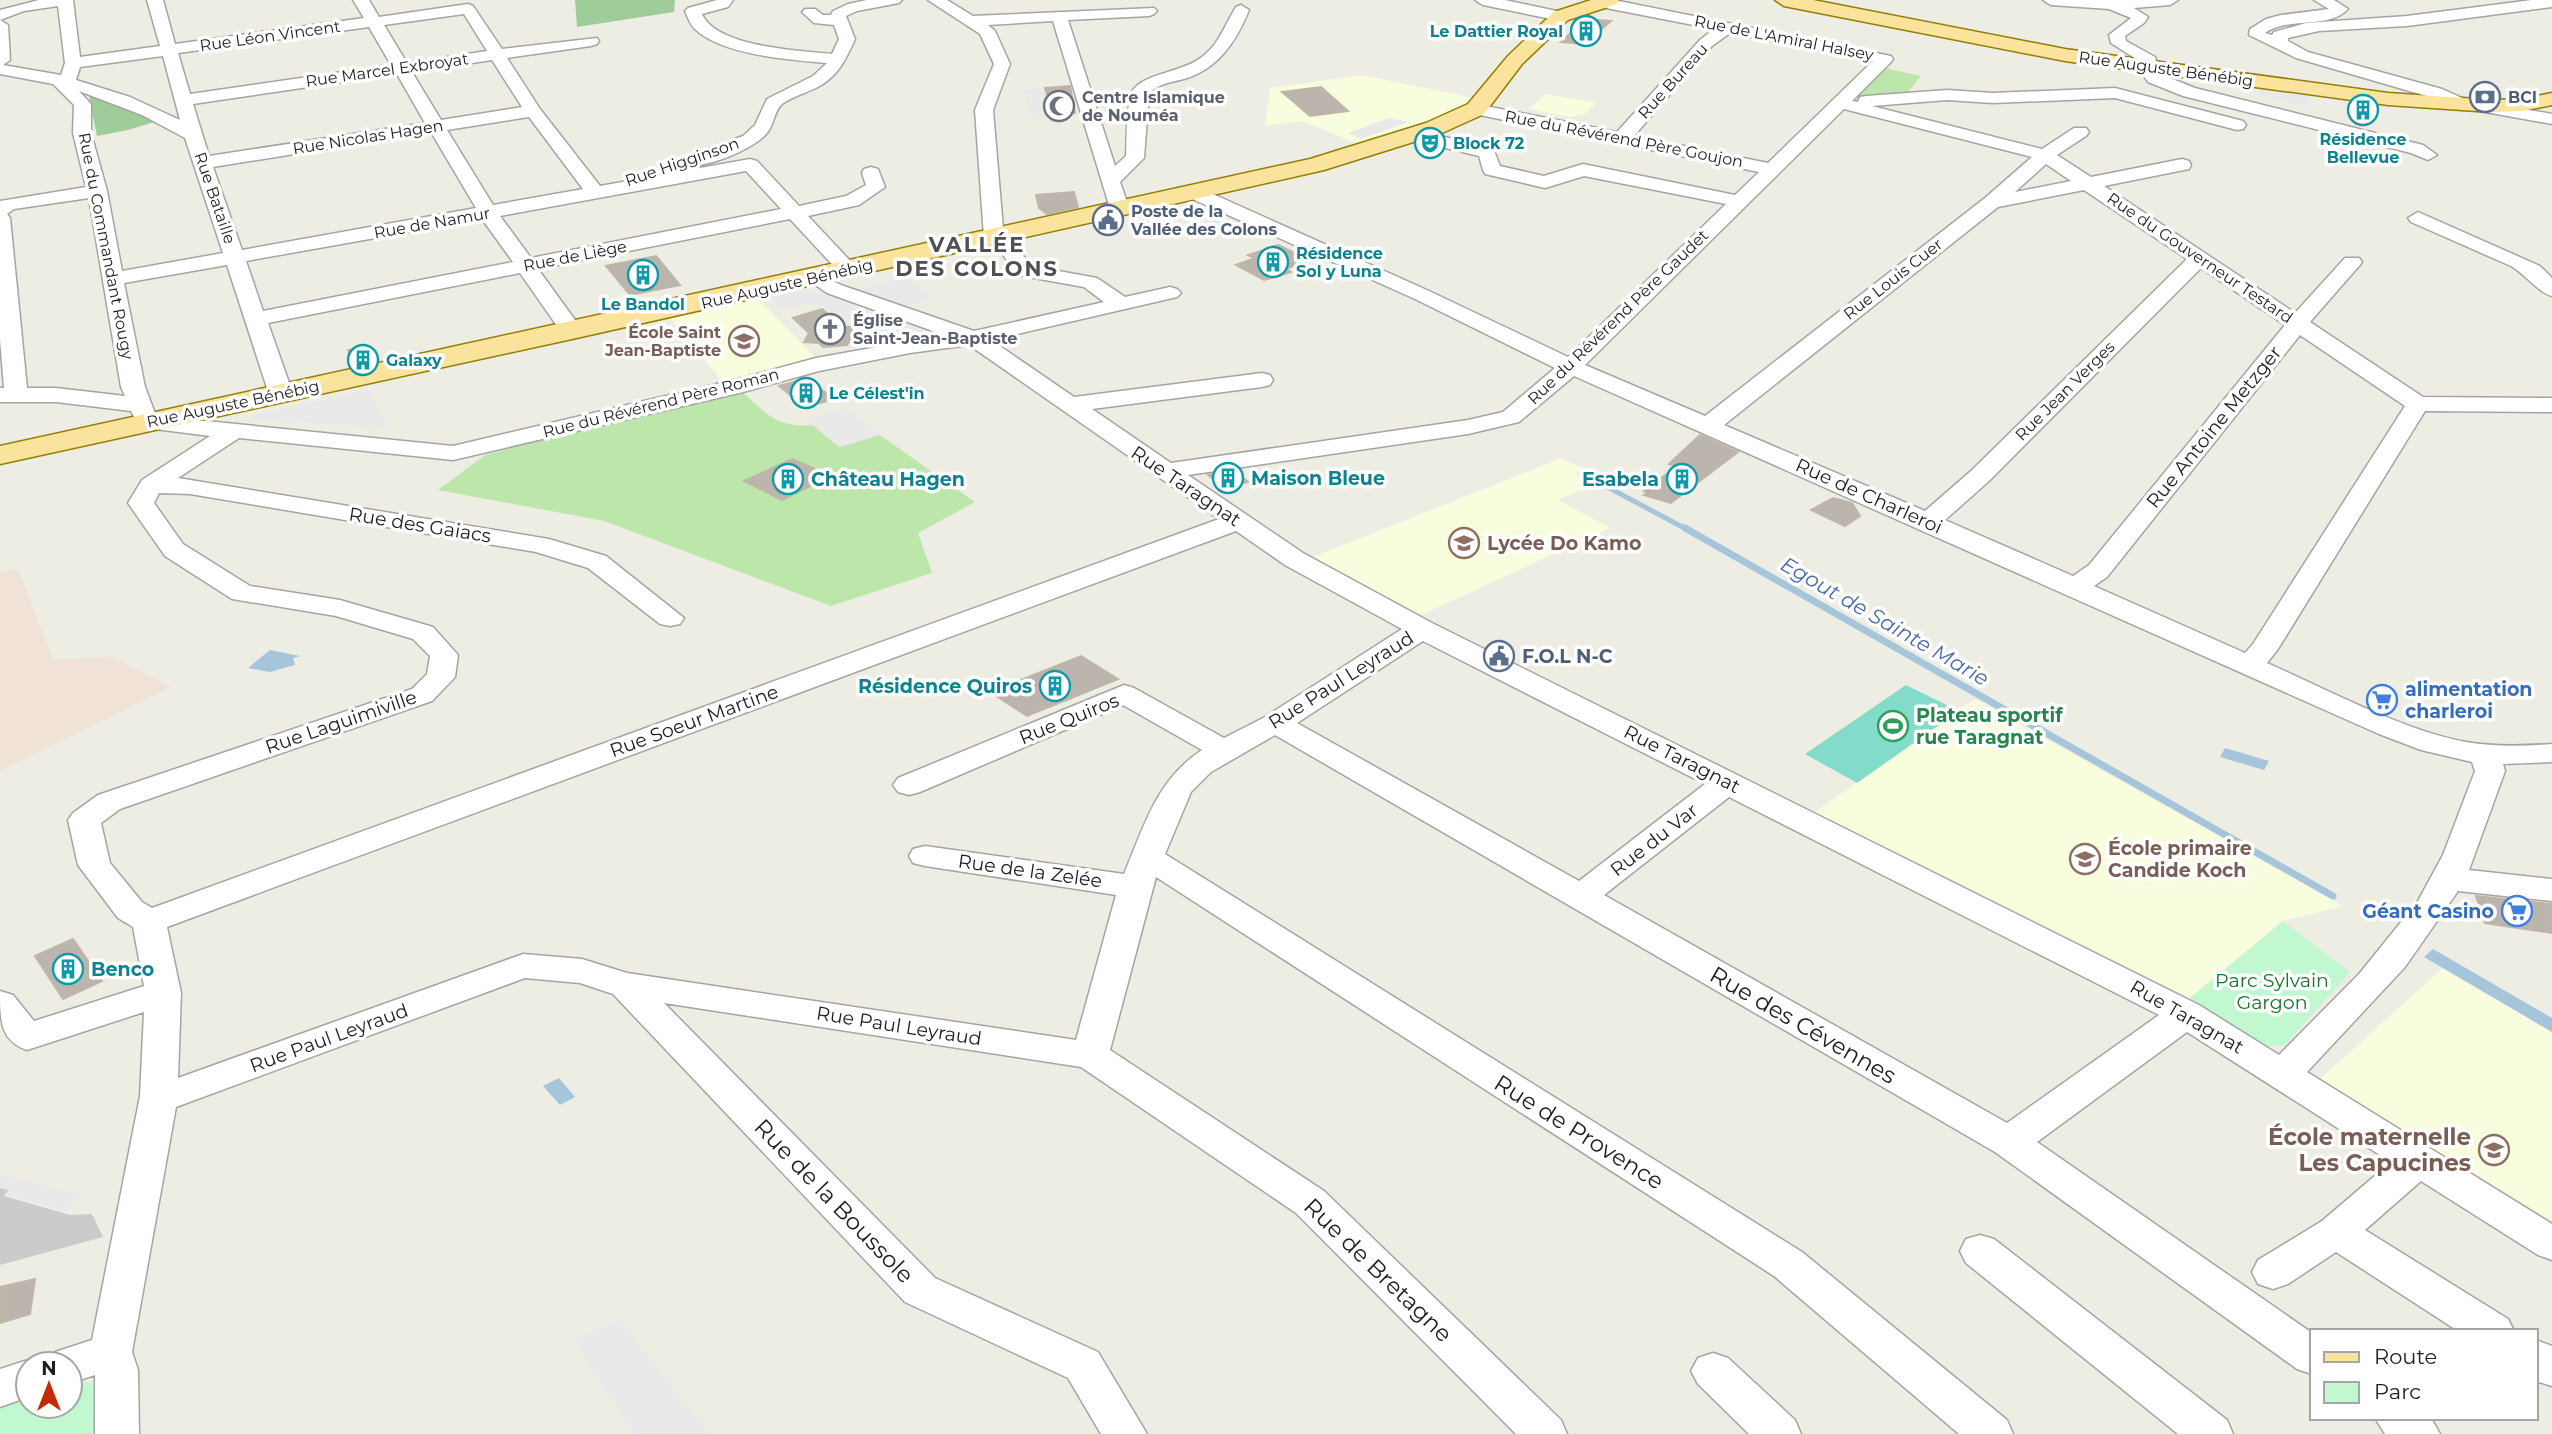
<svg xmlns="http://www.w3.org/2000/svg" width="2552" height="1434" font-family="Montserrat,sans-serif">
	<rect width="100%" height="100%" fill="#eeede3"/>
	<path fill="#f8fedd" d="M1362,75L1483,100L1371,149L1302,121L1265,126L1270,88Z
		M1546,94L1586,101L1596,103L1586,113L1570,117L1529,109Z
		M757,298L818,360L724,383L669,317Z
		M1562,458L1583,469L1575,474L1593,484L1558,500L1610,528L1421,615L1313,557Z
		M1975,699L2343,906L2283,921L2190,998L1815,812Z
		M2443,968L2552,1032V1221L2319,1080Z"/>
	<path fill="#cbcbcb" d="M0,1188L9,1190L4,1196L70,1215L92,1214L103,1237L0,1265Z"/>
	<path fill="#f0e2d7" d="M18,569L53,659L113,657L171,687L0,771V572Z"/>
	<path fill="#bde7aa" d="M1885,68L1921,76L1907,93L1854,97Z
		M739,389C767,413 774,428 813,425L839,447L880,435L975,502L918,533L932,573L831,606L604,521L438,490L485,455Z"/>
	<path fill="#9fcd99" d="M575,0H675L674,12L577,27Z
		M88,91L164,119L128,130L97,136Z"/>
	<path fill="#c1f8cf" d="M2283,921L2350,972L2284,1046H2266L2190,998Z
		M75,1380L93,1383L94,1434H0V1406L28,1396V1406H70V1382Z"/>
	<path fill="#83dcca" d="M1906,685L1959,711L1857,783L1805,754Z"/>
	<path fill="#e9e9e9" d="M1045,88L1053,99L1042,100L1047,117L1030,118L1023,89Z
		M2260,88L2309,96L2310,99L2308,107L2293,104L2260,94Z
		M1389,118L1409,122L1361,139L1348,133Z
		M1181,202H1201L1269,234L1244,242L1186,210L1140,221L1129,214Z
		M908,278L933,298L901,308L853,290Z
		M799,291H817L934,335L868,349L852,335L860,332L853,325L844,327L818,302L781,310L770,297Z
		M369,389L388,428L239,418Z
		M845,408L880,435L839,447L806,419Z
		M0,1174L78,1195L64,1210L5,1194L9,1190L0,1188Z
		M619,1319L709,1434H634L574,1341Z"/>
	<path fill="#a5c5db" d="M270,650L300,656L293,658L295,665L270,672L248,668Z
		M2225,748L2269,761L2264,770L2220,757Z
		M2433,949L2552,1018V1032L2424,957Z
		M559,1078L575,1097L560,1105L543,1086Z"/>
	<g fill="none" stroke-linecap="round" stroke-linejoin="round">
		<path stroke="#a5c5db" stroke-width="5" d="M1600,483L1688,530"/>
		<path stroke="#a5c5db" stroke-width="7" d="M1685,528L2333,896"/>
	</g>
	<path fill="#bbb5ad" stroke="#bfb6a6" stroke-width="2" d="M1585,19L1611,21L1584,44L1561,42Z
		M1070,86L1075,113L1053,114L1045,88Z
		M1321,87L1348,111L1310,116L1282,92Z
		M1074,192L1078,207L1047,214L1039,208L1036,195Z
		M1278,245L1309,260L1286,269L1291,272L1264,280L1236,265L1255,258L1248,255Z
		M656,256L680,285L630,295L606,266Z
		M822,309L842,327H861L847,345L823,347L819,343L804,342L809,333L793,318Z
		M366,347L372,362L354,366L348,350Z
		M807,378L834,399L805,407L779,386Z
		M1700,435L1738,452L1671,503L1644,495L1648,493L1644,491L1677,466L1669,464Z
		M792,459L831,476L782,500L744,481Z
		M1235,471L1248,482L1224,488L1208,475Z
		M1833,498L1852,503L1860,516L1845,526L1811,510Z
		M1081,656L1118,679L1027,716L990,692Z
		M2476,896L2552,904V933L2485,923Z
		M73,939L102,981L63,999L35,956Z
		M35,1279L30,1314L0,1323V1287Z"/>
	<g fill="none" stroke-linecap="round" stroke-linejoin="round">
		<g stroke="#a4a4a4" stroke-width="3">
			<path id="minor" d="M39,0H73L80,57L160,46L147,0H163L175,44L364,18L353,0H369L379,17L468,4L473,6L502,49L597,38L599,41L597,44L591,46L507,58L540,109L600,186L750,159L757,161L799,206L846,196L866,185L862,173L864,169L871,167L878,169L885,187L859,205L808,216L855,266L858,270L855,274H841L790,219L538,269L583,331L580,336H564L520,273L268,323L293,394L289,399H273L269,394L227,265L124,283L145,387L156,416L453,446L738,379L816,358L944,335L827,293L804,277L807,273L814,271L841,285L974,331L1104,302L1084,287L1017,275L995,243L987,241L984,237L975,110L994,64L980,34L928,0H947L973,16L1154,8L1157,11L1154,14L1149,16L1068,20L1115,166L1126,156C1127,140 1126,106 1132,92C1141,74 1182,72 1199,59C1219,46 1224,26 1236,7L1241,5L1249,10C1236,42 1218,69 1184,79C1172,82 1157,84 1149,93L1144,158L1120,182L1127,202L1135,208L1125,214L1112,209L1109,205L1053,21L988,25L995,31L1010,64L993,110L1003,229L1010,231L1016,246L1031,266L1097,278L1125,297L1170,287L1177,289L1181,293L1177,297L991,340L1074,397L1262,373L1270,375L1273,380L1270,385L1262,387L1092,409L1171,463L1468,420L1503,412L1555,368L1415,299L1190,198L1187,194L1190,190H1204L1429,291L1568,357L1726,204L1584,176L1545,188L1485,174L1483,170L1479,156L1408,139L1405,135L1408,131L1414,130L1493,148L1500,166L1544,176L1583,164L1735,195L1759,172L1470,113L1467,109L1476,104L1617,132L1700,40L1714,29L1601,7L1596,5L1595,0H1614L1891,56L1893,59L1891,62L1852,101L1858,102L1860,97L1866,96L1947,90L1993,93L2115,88L2243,121L2246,125L2243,129L2237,130L2115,98L1993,103L1947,100L1872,106L2042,149L2074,128H2086L2089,132L2086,136L2057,155L2091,177L2182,159L2189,161L2191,165L2189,169L2104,186L2295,313L2345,258H2359L2362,262L2359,266L2310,322L2423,397L2552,398V412L2425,411L2278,649L2267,663C2326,689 2404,731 2466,742C2495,747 2523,746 2552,744V762L2503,764L2505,771L2469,870L2552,879V901L2458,891L2405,967L2307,1072L2552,1224V1260L2538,1255L2421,1181L2365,1230L2508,1319L2514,1331H2458L2336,1252L2288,1284L2273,1289L2258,1284L2252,1272L2258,1260L2322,1221L2391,1162L2187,1032L2037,1142L2312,1333V1374L2297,1369L1995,1152L1275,735L1211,772L1191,792L1165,854L1802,1252L2007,1420L2013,1434H1959L1774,1276L1156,877L1110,1050L1324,1191L1561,1420L1567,1434H1516L1296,1213L1081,1067L664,1003L935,1278L1098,1352L1147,1434H1101L1068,1378L905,1302L613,994L580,983L525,978L176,1107L132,1352L138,1370L139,1434H95V1375L70,1383V1364H49L55,1352L92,1340L140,1096L144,1012L27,1050C0,1041 0,1019 0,991L13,995L34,1021L144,986L133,927L118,918L78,865L68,820L73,813L98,795L412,689L427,674L430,656L413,639L336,616L232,599L165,556L128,503L142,480L210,436L139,427L131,411L56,402H0V388H4L0,339V201L86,187L73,133L74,105L53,84L0,74V20L8,25L10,60L3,65L61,75L65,63L58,6L24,11L0,20V10ZM464,14L487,51L407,63L384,25ZM369,27L391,65L190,94L178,53ZM1730,33L1873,61L1768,163L1634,136L1712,46ZM163,56L180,120L130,97L76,80L80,67ZM492,60L522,107L441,120L412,72ZM397,74L425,123L209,156L193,104ZM79,91L142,115L185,138L223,253L122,271L107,191L91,133V104ZM1844,109L2032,157L1985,198L1705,416L1585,365ZM529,117L583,189L493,205L447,130ZM431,132L476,208L242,250L213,167ZM2046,164L2071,181L2015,192ZM746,171L781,209L531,258L500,216ZM2084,190L2187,259L1971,471L1925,511L1724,425L1998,207ZM89,198L121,387L125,396L56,388H27L10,218L7,214L14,209ZM482,219L513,262L263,311L246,261ZM2201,268L2285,325L2089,565L2073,576L1945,520L1989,481ZM2300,335L2405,406L2253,644L2245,653L2094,586L2107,577ZM969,345L1219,519L152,908L142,902L110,863L101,823L120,809L432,701L455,677L458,655L433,627L340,600L250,586L183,544L154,503L159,493L190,494L536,552L588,568L660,624L670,626L680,624L684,618L606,556L549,539L178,478L239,438L453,460L743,392L819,371L910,353ZM1574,376L2379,734L2421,750L2472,762L2475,771L2443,855L2418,901L2359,974L2279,1055L2199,1005L1432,623L1303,553L1188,475L1468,434L1519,422ZM1236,531L1285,565L1402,629L1265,717L1224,738L1134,688L1124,685L898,778L893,785L898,792L909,795L920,792L1123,705L1202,750C1156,780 1144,827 1124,874L925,846L913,849L909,856L913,863L925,866L1116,895L1076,1040L627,973L582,959L523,954L178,1078L181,993L167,927ZM1423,641L1705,784L1579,881L1297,723ZM1729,797L2159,1015L2007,1123L1604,895Z
				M717,0H733L728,7L702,14C716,47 800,51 832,54L839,39L834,25L814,23L802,12L805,9H815L823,15H831L833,11L848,4L867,0H902L899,3L857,11L846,16L855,39C846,59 838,77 816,88C805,93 792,97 782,104C774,111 774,125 767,133C755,148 707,169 688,164L686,160L688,156L743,136L755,125L767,99L813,76L827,63C791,60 723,55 696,30C690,25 688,18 685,11L688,8Z
				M1475,0H1505L1566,13L1569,16L1561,21L1483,5Z
				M2043,0H2178L2170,5L2134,8L2148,17L2144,23L2125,36L2126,41L2155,57L2160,74L2195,88L2423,145L2437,155L2428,160L2411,153L2183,96L2148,82L2137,66L2141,62L2111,43L2109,35L2131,18L2109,9L2051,5Z
				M2314,0H2334L2348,9C2328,30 2289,16 2265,33L2272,35L2274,32L2306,23L2407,16L2532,0H2552V7L2407,26L2319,31L2288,38V41L2308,52L2442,89L2469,101L2472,105L2463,110L2430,97L2296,58L2249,35L2250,29L2266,19L2281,15L2329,9Z
				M2480,101L2552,114V124L2474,110L2471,106Z
				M2418,212L2540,266L2552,278V296C2539,293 2525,274 2511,266L2411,222L2408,218Z
				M1980,1235L1994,1239L2227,1420L2233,1434H2178L1966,1263L1960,1251L1966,1239Z
				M2536,1340L2552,1346V1386L2536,1381Z
				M1713,1353L1728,1358L1795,1420L1801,1434H1749L1698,1384L1691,1371L1698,1358Z
				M28,1360L41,1364H28V1397L0,1407V1369Z
				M2375,1418H2431L2440,1434H2385Z"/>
		</g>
		<g stroke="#937e04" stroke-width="3">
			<path id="major" d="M1591,0H1619L1617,4L1568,20L1522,64L1484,114L1442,133L1324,170L572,339L0,464V446L1310,159L1426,123L1468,104L1508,56L1554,12Z
				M1775,0H1813L2065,49L2388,93L2492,100L2522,99L2552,93V105L2522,111L2492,112L2388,105L2065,61L1784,6Z"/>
		</g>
		<use href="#minor" fill="#fff" fill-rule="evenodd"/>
		<use href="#major" fill="#f9e39d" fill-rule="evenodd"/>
	</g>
	<defs>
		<g id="building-ring" transform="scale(1.575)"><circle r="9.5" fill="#fff" stroke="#0f9aa8" stroke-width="1.5"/><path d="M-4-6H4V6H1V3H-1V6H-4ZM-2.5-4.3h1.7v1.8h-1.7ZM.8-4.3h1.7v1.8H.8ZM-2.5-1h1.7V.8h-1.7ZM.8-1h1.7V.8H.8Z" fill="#0f9aa8"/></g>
		<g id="bank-ring" transform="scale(1.575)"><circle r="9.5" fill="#fff" stroke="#5c6f8a" stroke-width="1.5"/><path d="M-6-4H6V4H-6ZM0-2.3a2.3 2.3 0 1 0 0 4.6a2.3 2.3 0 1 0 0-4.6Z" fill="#5c6f8a"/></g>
		<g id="mosque-ring" transform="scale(1.575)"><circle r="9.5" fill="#fff" stroke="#6b7280" stroke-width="1.5"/><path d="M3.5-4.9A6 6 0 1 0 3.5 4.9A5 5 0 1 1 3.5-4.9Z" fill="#6b7280"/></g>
		<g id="theatre-ring" transform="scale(1.575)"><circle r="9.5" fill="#fff" stroke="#0f9aa8" stroke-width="1.5"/><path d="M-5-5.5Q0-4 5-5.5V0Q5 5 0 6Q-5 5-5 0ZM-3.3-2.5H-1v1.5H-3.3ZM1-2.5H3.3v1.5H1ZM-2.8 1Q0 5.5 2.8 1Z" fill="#0f9aa8"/></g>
		<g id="civic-ring" transform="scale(1.575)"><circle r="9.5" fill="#fff" stroke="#5c6f8a" stroke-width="1.5"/><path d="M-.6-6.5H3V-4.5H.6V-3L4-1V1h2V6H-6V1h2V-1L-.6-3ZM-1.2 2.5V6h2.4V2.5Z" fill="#5c6f8a"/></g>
		<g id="church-ring" transform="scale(1.575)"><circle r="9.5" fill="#fff" stroke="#6b7280" stroke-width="1.5"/><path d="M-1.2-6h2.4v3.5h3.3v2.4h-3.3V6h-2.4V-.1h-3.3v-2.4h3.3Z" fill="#6b7280"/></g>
		<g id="school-ring" transform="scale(1.575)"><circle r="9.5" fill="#fff" stroke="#8d6e63" stroke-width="1.5"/><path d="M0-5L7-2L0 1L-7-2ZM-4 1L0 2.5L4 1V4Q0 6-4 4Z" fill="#8d6e63"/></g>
		<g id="supermarket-ring" transform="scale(1.575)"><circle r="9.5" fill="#fff" stroke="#3f7fe0" stroke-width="1.5"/><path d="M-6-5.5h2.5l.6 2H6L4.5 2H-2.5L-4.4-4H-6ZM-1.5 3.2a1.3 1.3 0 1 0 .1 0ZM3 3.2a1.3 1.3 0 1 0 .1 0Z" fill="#3f7fe0"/></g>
		<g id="stadium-ring" transform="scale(1.575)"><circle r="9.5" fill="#fff" stroke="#2e9e5b" stroke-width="1.5"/><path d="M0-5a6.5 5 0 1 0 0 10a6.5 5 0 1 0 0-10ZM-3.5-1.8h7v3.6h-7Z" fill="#2e9e5b"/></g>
	</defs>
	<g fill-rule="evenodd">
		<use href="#building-ring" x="1586" y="31"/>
		<use href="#bank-ring" x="2485" y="97"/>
		<use href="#mosque-ring" x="1059" y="106"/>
		<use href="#building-ring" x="2363" y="110"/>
		<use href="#theatre-ring" x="1430" y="143"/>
		<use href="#civic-ring" x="1108" y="220"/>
		<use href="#building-ring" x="1273" y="262"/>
		<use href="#building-ring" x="643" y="275"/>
		<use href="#church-ring" x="830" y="329"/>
		<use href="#school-ring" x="744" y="341"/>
		<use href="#building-ring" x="363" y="360"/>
		<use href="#building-ring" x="806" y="393"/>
		<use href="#building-ring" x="1228" y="478"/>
		<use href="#building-ring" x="788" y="479"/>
		<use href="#building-ring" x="1682" y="479"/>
		<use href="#school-ring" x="1464" y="543"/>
		<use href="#civic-ring" x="1499" y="656"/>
		<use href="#building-ring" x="1055" y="686"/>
		<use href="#supermarket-ring" x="2382" y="700"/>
		<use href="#stadium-ring" x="1893" y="726"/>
		<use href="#school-ring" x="2085" y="859"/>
		<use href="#supermarket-ring" x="2517" y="911"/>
		<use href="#building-ring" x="68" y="969"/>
		<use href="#school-ring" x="2494" y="1150"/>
	</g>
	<g text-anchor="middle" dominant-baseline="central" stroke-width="7" stroke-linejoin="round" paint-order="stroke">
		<g font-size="16" font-weight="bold" fill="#0d838f" stroke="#fff" text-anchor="start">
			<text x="1563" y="31" text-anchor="end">Le Dattier Royal</text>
			<text x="2363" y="139" text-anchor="middle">Résidence<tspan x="2363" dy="18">Bellevue</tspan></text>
			<text x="1453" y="143">Block 72</text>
			<text x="1296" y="253">Résidence<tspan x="1296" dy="18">Sol y Luna</tspan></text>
			<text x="643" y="304" text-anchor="middle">Le Bandol</text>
			<text x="386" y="360">Galaxy</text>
			<text x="829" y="393">Le Célest'in</text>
		</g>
		<g font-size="16" fill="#1d1d1d" stroke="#fff">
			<text transform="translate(270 36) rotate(-8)">Rue Léon Vincent</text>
			<text transform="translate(1784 38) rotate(11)">Rue de L'Amiral Halsey</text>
			<text transform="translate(2166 69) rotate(8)">Rue Auguste Bénébig</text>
			<text transform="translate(387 70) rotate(-8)">Rue Marcel Exbroyat</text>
			<text transform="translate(1673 81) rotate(-48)">Rue Bureau</text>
			<text transform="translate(368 137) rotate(-9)">Rue Nicolas Hagen</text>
			<text transform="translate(1624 139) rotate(11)">Rue du Révérend Père Goujon</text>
			<text transform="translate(682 162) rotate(-19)">Rue Higginson</text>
			<text transform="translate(215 198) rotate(71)">Rue Bataille</text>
			<text transform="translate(432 223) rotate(-10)">Rue de Namur</text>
			<text transform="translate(106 246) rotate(79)">Rue du Commandant Rougy</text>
			<text transform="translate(575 256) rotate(-11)">Rue de Liège</text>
			<text transform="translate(2200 258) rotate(34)">Rue du Gouverneur Testard</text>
			<text transform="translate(1893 279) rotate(-38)">Rue Louis Cuer</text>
			<text transform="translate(787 284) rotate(-13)">Rue Auguste Bénébig</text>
			<text transform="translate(1618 317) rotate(-44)">Rue du Révérend Père Gaudet</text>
			<text transform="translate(2065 391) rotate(-45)">Rue Jean Verges</text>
			<text transform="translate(661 403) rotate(-14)">Rue du Révérend Père Roman</text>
			<text transform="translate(233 404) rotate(-12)">Rue Auguste Bénébig</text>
		</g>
		<g font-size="16" font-weight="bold" fill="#5b616d" stroke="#fff" text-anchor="start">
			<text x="1082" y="97">Centre Islamique<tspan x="1082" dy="18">de Nouméa</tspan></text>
			<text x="853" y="320">Église<tspan x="853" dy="18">Saint-Jean-Baptiste</tspan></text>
		</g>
		<g font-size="16" font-weight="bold" fill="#4e5e75" stroke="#fff" text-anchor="start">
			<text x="2508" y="97">BCI</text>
			<text x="1131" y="211">Poste de la<tspan x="1131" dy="18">Vallée des Colons</tspan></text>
		</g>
		<g font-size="16" font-weight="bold" fill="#785e54" stroke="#fff" text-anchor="end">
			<text x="721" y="332">École Saint<tspan x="721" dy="18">Jean-Baptiste</tspan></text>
		</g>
		<g font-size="19" fill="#1d1d1d" stroke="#fff">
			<text transform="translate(2214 427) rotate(-51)">Rue Antoine Metzger</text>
			<text transform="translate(1186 486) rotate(34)">Rue Taragnat</text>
			<text transform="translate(1869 496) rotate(24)">Rue de Charleroi</text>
			<text transform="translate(420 525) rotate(9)">Rue des Gaiacs</text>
			<text transform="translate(1341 680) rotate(-32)">Rue Paul Leyraud</text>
			<text transform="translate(1069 719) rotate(-22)">Rue Quiros</text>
			<text transform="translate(694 721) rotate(-20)">Rue Soeur Martine</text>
			<text transform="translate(341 722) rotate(-19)">Rue Laguimiville</text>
			<text transform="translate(1682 759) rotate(27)">Rue Taragnat</text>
			<text transform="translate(1654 840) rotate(-38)">Rue du Var</text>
			<text transform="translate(1030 871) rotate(8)">Rue de la Zelée</text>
			<text transform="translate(2187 1017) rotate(30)">Rue Taragnat</text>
			<text transform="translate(899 1026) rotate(9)">Rue Paul Leyraud</text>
			<text transform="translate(329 1038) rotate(-20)">Rue Paul Leyraud</text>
		</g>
		<g font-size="19" font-weight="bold" fill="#0d838f" stroke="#fff" text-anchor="start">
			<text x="1251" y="478">Maison Bleue</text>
			<text x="811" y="479">Château Hagen</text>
			<text x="1659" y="479" text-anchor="end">Esabela</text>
			<text x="1032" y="686" text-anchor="end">Résidence Quiros</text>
			<text x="91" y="969">Benco</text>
		</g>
		<g font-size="19" font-weight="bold" fill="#785e54" stroke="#fff" text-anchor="start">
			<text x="1487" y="543">Lycée Do Kamo</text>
			<text x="2108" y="848">École primaire<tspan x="2108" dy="22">Candide Koch</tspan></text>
		</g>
		<g font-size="19" font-weight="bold" fill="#4e5e75" stroke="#fff" text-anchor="start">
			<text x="1522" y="656">F.O.L N-C</text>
		</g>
		<g font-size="19" font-weight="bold" fill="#366cbe" stroke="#fff" text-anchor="start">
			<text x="2405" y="689">alimentation<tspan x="2405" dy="22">charleroi</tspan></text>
			<text x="2494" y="911" text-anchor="end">Géant Casino</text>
		</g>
		<g font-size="19" font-weight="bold" fill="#27864d" stroke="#fff" text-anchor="start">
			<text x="1916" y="715">Plateau sportif<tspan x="1916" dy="22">rue Taragnat</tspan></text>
		</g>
		<g font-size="19" fill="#0e782b" stroke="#fff">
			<text x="2272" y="980">Parc Sylvain<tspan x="2272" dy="22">Gargon</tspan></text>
		</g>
		<g font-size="21" font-weight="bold" letter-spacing="2" fill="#505050" stroke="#fff">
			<text x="977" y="244">VALLÉE<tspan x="977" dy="24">DES COLONS</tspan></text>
		</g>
		<g font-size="21" font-style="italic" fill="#4c6aaa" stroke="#fff">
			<text transform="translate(1885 621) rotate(30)">Egout de Sainte Marie</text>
		</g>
		<g font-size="23" fill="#1d1d1d" stroke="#fff">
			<text transform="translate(1803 1025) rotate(30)">Rue des Cévennes</text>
			<text transform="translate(1579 1132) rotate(32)">Rue de Provence</text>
			<text transform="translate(834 1201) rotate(46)">Rue de la Boussole</text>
			<text transform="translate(1378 1270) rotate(44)">Rue de Bretagne</text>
		</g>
		<g font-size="23" font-weight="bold" fill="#785e54" stroke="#fff" text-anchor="end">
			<text x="2471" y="1137">École maternelle<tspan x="2471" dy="26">Les Capucines</tspan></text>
		</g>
	</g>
	<rect x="2310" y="1329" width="228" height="91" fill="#ffffff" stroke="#a5a5a5" stroke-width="2"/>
	<rect x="2324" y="1352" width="35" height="10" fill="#f9e39d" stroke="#a5a5a5" stroke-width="2"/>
	<text x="2374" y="1364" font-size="21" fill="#1d1d1d">Route</text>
	<rect x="2324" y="1382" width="35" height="21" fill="#c1f8cf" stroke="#a5a5a5" stroke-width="2"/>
	<text x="2374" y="1399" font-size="21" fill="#1d1d1d">Parc</text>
	<g transform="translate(49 1385)"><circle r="33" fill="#ffffff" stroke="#a5a5a5" stroke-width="2"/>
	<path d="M0-5L12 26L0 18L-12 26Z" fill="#c52905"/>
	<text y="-10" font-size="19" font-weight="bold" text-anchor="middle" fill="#1d1d1d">N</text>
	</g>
</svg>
